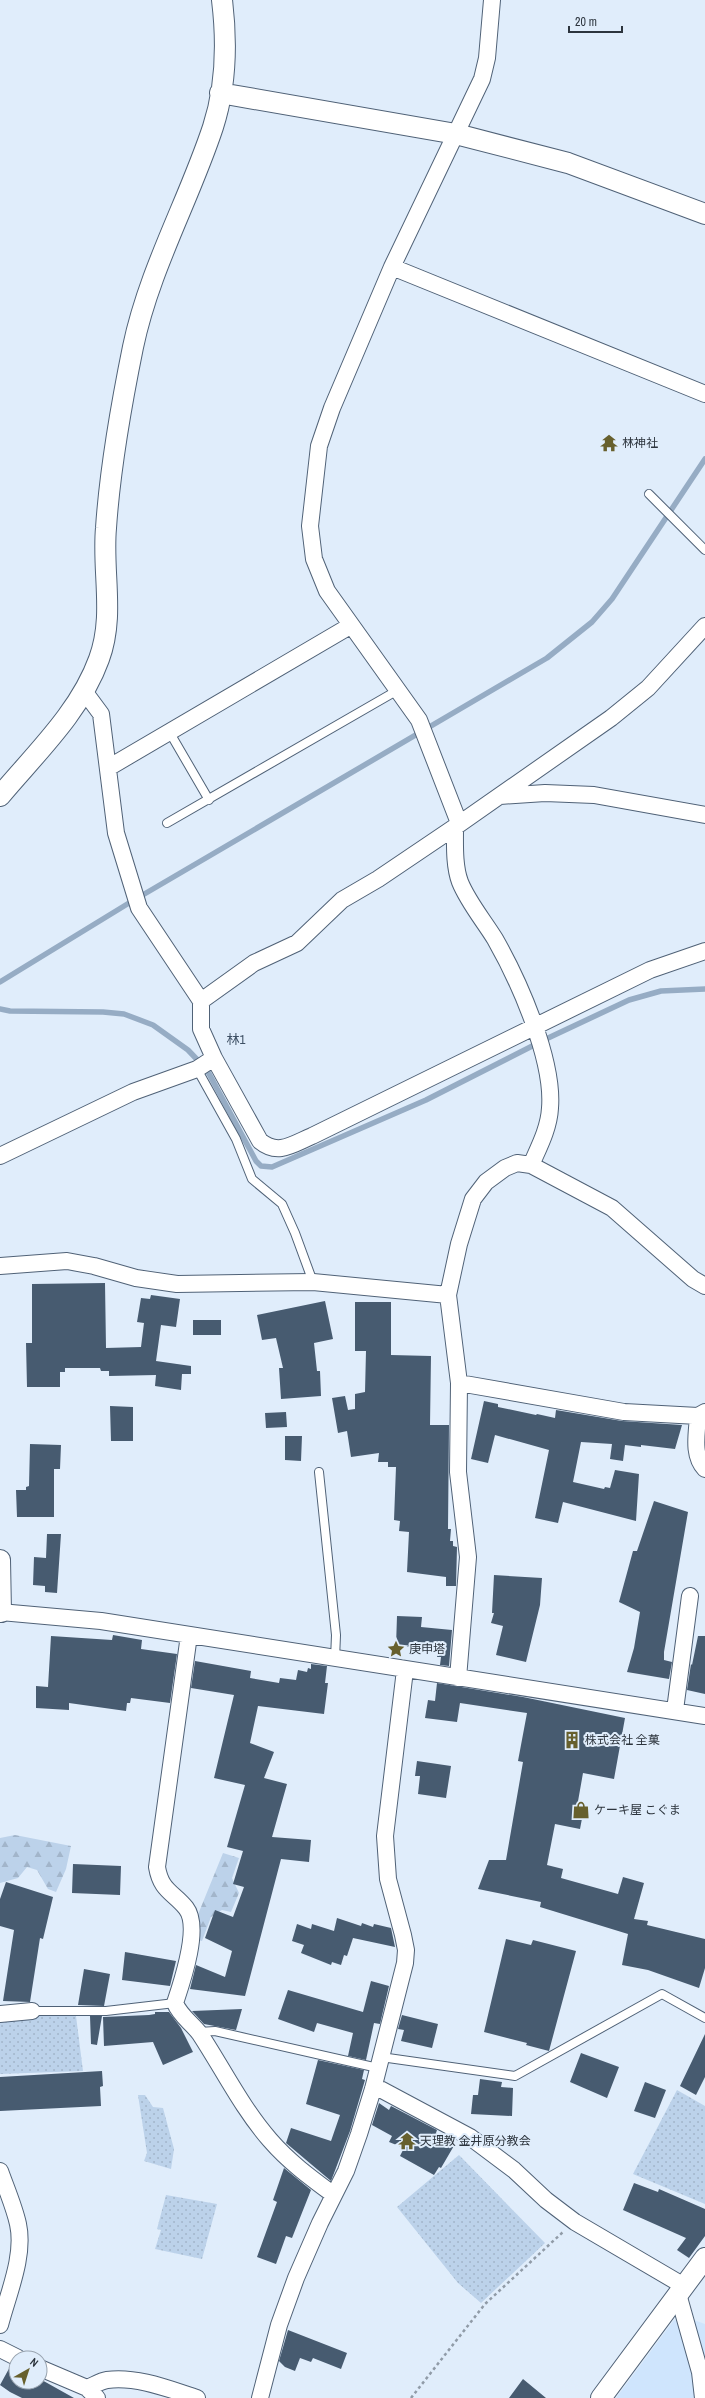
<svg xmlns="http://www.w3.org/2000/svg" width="705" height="2398" font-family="'Archivo Narrow','Noto Sans JP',sans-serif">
	<defs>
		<pattern id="grass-dots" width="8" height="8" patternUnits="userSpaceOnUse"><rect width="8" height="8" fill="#bcd2ea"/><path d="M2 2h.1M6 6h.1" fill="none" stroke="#a2b5ca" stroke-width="1.8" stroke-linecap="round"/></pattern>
		<pattern id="forest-firs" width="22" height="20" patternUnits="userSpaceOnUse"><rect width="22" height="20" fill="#bcd2ea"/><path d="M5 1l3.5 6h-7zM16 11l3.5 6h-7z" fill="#a2b5ca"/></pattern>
	</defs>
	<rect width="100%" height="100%" fill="#e0edfb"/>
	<path fill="#cfe5fd" d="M691,2319L705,2324V2375Z
		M674,2320L680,2321L698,2398H616Z"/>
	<path fill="url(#grass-dots)" d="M30,2015L76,2016L83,2071L0,2074V2019Z
		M677,2090L705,2106V2204L633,2174Z
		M138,2095H145L153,2107L163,2108L174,2149L171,2169L144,2161L147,2153Z
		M459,2155L545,2243L481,2303L458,2283L397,2207Z
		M166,2195L217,2204L202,2259L155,2249L161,2230L157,2229Z"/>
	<path fill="url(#forest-firs)" d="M15,1835L71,1846L66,1869L56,1892L48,1889L37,1870L27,1867L18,1878L0,1883V1838Z
		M223,1853L239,1858L232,1878L239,1893L231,1912L222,1910L211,1917L202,1941L198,1940L199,1912Z"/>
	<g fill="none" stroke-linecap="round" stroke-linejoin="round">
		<path stroke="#96acc4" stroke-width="5.5" d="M0,982L129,903L547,658L592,622L612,599L705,459
			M0,1009L10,1011L103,1012L124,1014L153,1025L188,1050L207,1070L256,1161L261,1166L272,1167L426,1100L546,1039L629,1000L661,991L705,989"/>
	</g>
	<path fill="#475b70" d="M105,1283L106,1348L141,1347L144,1323L137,1322L141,1298L150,1299L151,1295L180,1299L176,1327L161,1325L156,1361L191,1366V1374H182L181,1390L155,1386L156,1375L109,1376V1371H101L100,1368H65V1372H60V1387H27L26,1343H32V1284Z
		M325,1301L333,1339L314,1343L317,1371H320L321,1396L281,1399L279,1368H283L276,1338L262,1340L257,1315Z
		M355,1302H391V1355L431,1356L430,1425H449L448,1529H451L450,1541H453V1546L457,1547L456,1586H446V1577L407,1572L409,1532L399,1531L400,1521L394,1520L396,1467H388V1462H378L379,1453L351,1457L347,1431L338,1433L332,1398L345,1396L348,1410L355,1409V1394L365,1392L366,1351H355Z
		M193,1320H221V1335H193Z
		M484,1401L498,1404V1407L536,1415L537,1414L555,1418L556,1410L622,1421L682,1425L675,1449L641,1445V1447L625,1445L623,1461L610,1459L612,1444L581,1442L573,1482L604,1489L605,1487L610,1488L615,1470L639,1474L636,1521L563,1502L558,1523L535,1518L549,1450L495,1435L488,1463L471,1459Z
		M110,1406L133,1407V1441H111Z
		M286,1412L287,1427L266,1428L265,1413Z
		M285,1436H302L301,1461L285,1460Z
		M30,1444L61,1445L60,1469H54V1517H17L16,1490H26V1487L29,1486Z
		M654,1501L688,1512L664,1652V1660L672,1662L669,1679L627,1672L634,1648L640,1612L619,1602L633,1551H637Z
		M47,1534H61L57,1593L45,1592V1586L33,1585L34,1557L46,1558Z
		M494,1575L542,1578L540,1605L526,1662L496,1655L503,1626L491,1623L494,1613H492Z
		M397,1616L422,1617L421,1627L452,1630L449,1666L440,1665L441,1657H437L438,1653L421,1652L422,1647L396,1646Z
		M113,1635L142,1640L141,1649L177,1654L170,1703L131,1698L130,1703H127L126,1711L69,1703V1710L36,1708V1686L48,1687L51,1636L112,1640Z
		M698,1636H705V1694L687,1690L691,1664L692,1665Z
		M195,1661L251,1671L250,1678L279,1683L280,1678L296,1680L298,1670L307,1672L308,1668L311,1669V1664L327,1666L325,1683H328L324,1714L258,1706L250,1743L274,1752L264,1778L287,1784L272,1837L311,1840L309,1862L281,1859L245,1996L190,1989L196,1965L225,1977L232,1951L205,1938L215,1910L233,1917L244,1887L233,1884L243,1851L227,1847L245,1785L214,1778L234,1695L191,1688Z
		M437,1683L523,1697L625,1718L614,1779L583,1773L577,1807L584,1808L580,1829L555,1824L547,1865L563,1869L561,1878L618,1894L623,1877L644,1883L634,1919L648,1921L647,1925L705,1939V1968L699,1988L648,1970L622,1965L628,1934L540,1907L541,1902L478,1889L489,1860H506L523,1762L518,1761L527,1713L460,1703L457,1722L425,1718L428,1700L435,1701Z
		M417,1761L451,1766L446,1798L418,1794L420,1776H415Z
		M73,1864L121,1866L120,1895L72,1893Z
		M6,1882L53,1897L43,1939L40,1938L30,2002L3,2001L14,1930L0,1926V1899Z
		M337,1918L361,1926L362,1923L373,1927L374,1924L391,1928L395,1947L353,1938L347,1956L344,1955L341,1965L332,1962L331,1965L301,1953L304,1945L292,1941L297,1924L311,1929L312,1924L334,1931Z
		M506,1939L531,1945L533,1940L576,1951L549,2051L526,2045L527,2043L484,2032Z
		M125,1952L176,1961L170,1986L122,1980Z
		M84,1969L110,1974L104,2006L78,2005Z
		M371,1981L389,1986L380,2024L374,2023L366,2060L348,2056L353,2033L317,2023L314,2032L278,2019L288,1990L363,2012Z
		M242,2009L236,2030L204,2024L192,2011Z
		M155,2012H169L181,2028L193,2052L163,2065L153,2042L104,2046L103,2017L149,2015L155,2014Z
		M402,2015L438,2024L432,2048L401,2041L404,2030L398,2029Z
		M90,2016H102L97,2045L91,2044Z
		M705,2034V2077L696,2095L680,2086Z
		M581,2053L619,2067L607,2098L570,2082Z
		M318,2060L364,2070L362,2079L365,2080L350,2131L331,2181L286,2143L291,2128L331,2141L340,2115L306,2104Z
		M102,2071L103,2086L100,2087L101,2106L0,2111V2077Z
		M480,2079L502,2082L501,2087L513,2088L512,2116L471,2114L473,2095H478Z
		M645,2082L666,2090L655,2118L634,2111Z
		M379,2103L389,2110L391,2106L437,2130L436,2133L455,2144L441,2168L439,2167L434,2175L400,2156L404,2148L389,2142L392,2136L372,2125Z
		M284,2168L311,2190L292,2238L286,2236L276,2264L257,2257L277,2202L273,2200Z
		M634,2183L658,2192L659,2189L705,2209V2236L689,2258L677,2250L686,2238L623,2210Z
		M288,2330L347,2353L341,2369L313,2358L311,2362L300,2358L295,2371L285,2367L279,2361Z
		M11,2365L16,2367V2382H40V2379L74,2398H22L10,2392L0,2385Z
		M523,2379L546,2398H509Z"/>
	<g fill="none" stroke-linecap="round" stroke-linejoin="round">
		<g stroke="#506277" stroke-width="10">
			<path id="service" d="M649,494L705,550
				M170,733L209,800
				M167,823L398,690
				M197,1069L236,1139L252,1179L282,1204L295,1233L313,1282
				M319,1472L336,1635L335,1659
				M32,2011H106L175,2003
				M199,2032L215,2031L378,2068
				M381,2057L515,2076L662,1994L705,2018"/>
		</g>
		<g stroke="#506277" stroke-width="18">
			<path id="minor" d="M392,267L705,394
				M108,768L350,626
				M500,796L545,793L594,795L705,815
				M459,823L419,720L327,591L314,559L310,526L319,446L332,408L392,267L482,79L487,58L492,0
				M455,827C455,845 454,866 460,882C468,902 484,921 495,939C519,981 554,1060 550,1108C549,1128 539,1147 531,1165
				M201,1001L254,963L297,943L342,900L378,879L455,827L611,718L648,688L705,626
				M214,1058L260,1141C278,1156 293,1144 312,1136L650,970L705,951
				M0,1156L133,1092L197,1069L214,1058L201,1029V1001L139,908L116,833L101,714L84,691
				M0,1266L67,1261L94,1266L136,1278L177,1284L313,1282L448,1295
				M459,1383L624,1412L698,1416L705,1412
				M698,1416C697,1434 692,1455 705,1469
				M0,1612L101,1621L705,1716
				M189,1635L157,1867C161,1891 173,1892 186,1908C201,1927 182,1982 175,2003C180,2016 192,2023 200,2034C223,2069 242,2108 270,2140C289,2162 311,2178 334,2195
				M458,1678L468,1557L458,1472L459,1383L448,1295L459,1244L473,1199L486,1182L505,1168L517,1163L531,1165L612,1208L693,1279L705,1286
				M675,1710L690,1596
				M0,2014L32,2011
				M373,2089L382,2090L470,2137L514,2170L546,2200L575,2222L684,2286
				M0,2171C6,2188 14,2206 18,2224C25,2256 8,2294 0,2325
				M678,2294L700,2372L703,2398
				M0,2349L18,2358
				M40,2368L87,2388L97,2398
				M87,2388C93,2386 100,2381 107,2380C137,2376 169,2389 197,2398
				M260,2398L279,2325L296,2278L320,2223L346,2171L359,2134L373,2089L405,1963L406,1950L403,1935L388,1879L385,1836L405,1670"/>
		</g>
		<g stroke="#506277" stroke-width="22">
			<path id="tertiary" d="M220,93L456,134L568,163L705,214
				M0,796C35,754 80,712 99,659C115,616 102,572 106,528C110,468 121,406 133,347C149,270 189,200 213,127C226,87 227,41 222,0
				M0,1560L1,1612
				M601,2398L705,2258"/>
		</g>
		<path stroke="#909ba7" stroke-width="2.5" stroke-dasharray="3 3" stroke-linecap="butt" d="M411,2398L485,2304L563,2232"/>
		<use href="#service" stroke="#fff" stroke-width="8"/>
		<use href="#minor" stroke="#fff" stroke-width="16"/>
		<use href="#tertiary" stroke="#fff" stroke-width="20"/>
	</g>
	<defs>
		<g id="temple-bare" transform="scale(1.38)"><path d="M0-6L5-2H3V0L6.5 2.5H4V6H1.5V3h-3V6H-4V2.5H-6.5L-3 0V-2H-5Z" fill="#67602d" stroke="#e0edfb" stroke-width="2.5" paint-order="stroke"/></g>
		<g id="sight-bare" transform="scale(1.38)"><path d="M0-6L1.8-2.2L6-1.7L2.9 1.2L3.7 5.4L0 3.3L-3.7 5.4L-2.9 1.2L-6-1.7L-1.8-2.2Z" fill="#67602d" stroke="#e0edfb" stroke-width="2.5" paint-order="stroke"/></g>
		<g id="building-bare" transform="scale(1.38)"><path d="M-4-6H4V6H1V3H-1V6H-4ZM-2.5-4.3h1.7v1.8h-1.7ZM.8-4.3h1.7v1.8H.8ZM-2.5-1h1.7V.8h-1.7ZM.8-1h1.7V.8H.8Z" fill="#67602d" stroke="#e0edfb" stroke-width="2.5" paint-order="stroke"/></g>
		<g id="shop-bare" transform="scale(1.38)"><path d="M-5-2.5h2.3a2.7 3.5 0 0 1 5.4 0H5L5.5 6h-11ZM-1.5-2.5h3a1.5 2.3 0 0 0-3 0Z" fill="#67602d" stroke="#e0edfb" stroke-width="2.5" paint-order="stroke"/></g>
	</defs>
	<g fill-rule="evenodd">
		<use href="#temple-bare" x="609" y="443"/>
		<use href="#sight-bare" x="396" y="1649"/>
		<use href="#building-bare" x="572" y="1740"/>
		<use href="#shop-bare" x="581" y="1810"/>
		<use href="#temple-bare" x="407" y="2141"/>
	</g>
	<g text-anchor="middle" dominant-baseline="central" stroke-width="4" stroke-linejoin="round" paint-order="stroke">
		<g font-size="12" fill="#2c343d" stroke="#e0edfb" text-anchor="start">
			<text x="622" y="443">林神社</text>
			<text x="409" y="1649">庚申塔</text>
			<text x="585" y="1740">株式会社 全菓</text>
			<text x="594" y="1810">ケーキ屋 こぐま</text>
			<text x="420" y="2141">天理教 金井原分教会</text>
		</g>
		<g font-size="13" fill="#3e5064" stroke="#e0edfb">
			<text x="236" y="1039">林1</text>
		</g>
	</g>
	<g transform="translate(28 2370) rotate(39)"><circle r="19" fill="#e0edfb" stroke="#98a3af"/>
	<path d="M0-3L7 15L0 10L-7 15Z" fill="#67602d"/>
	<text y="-6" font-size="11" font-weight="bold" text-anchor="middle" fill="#2c343d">N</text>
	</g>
	<path d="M569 26v6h53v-6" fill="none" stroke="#2c343d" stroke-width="2"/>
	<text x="575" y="26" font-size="12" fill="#2c343d" stroke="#e0edfb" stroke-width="3" paint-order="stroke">20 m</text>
</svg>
